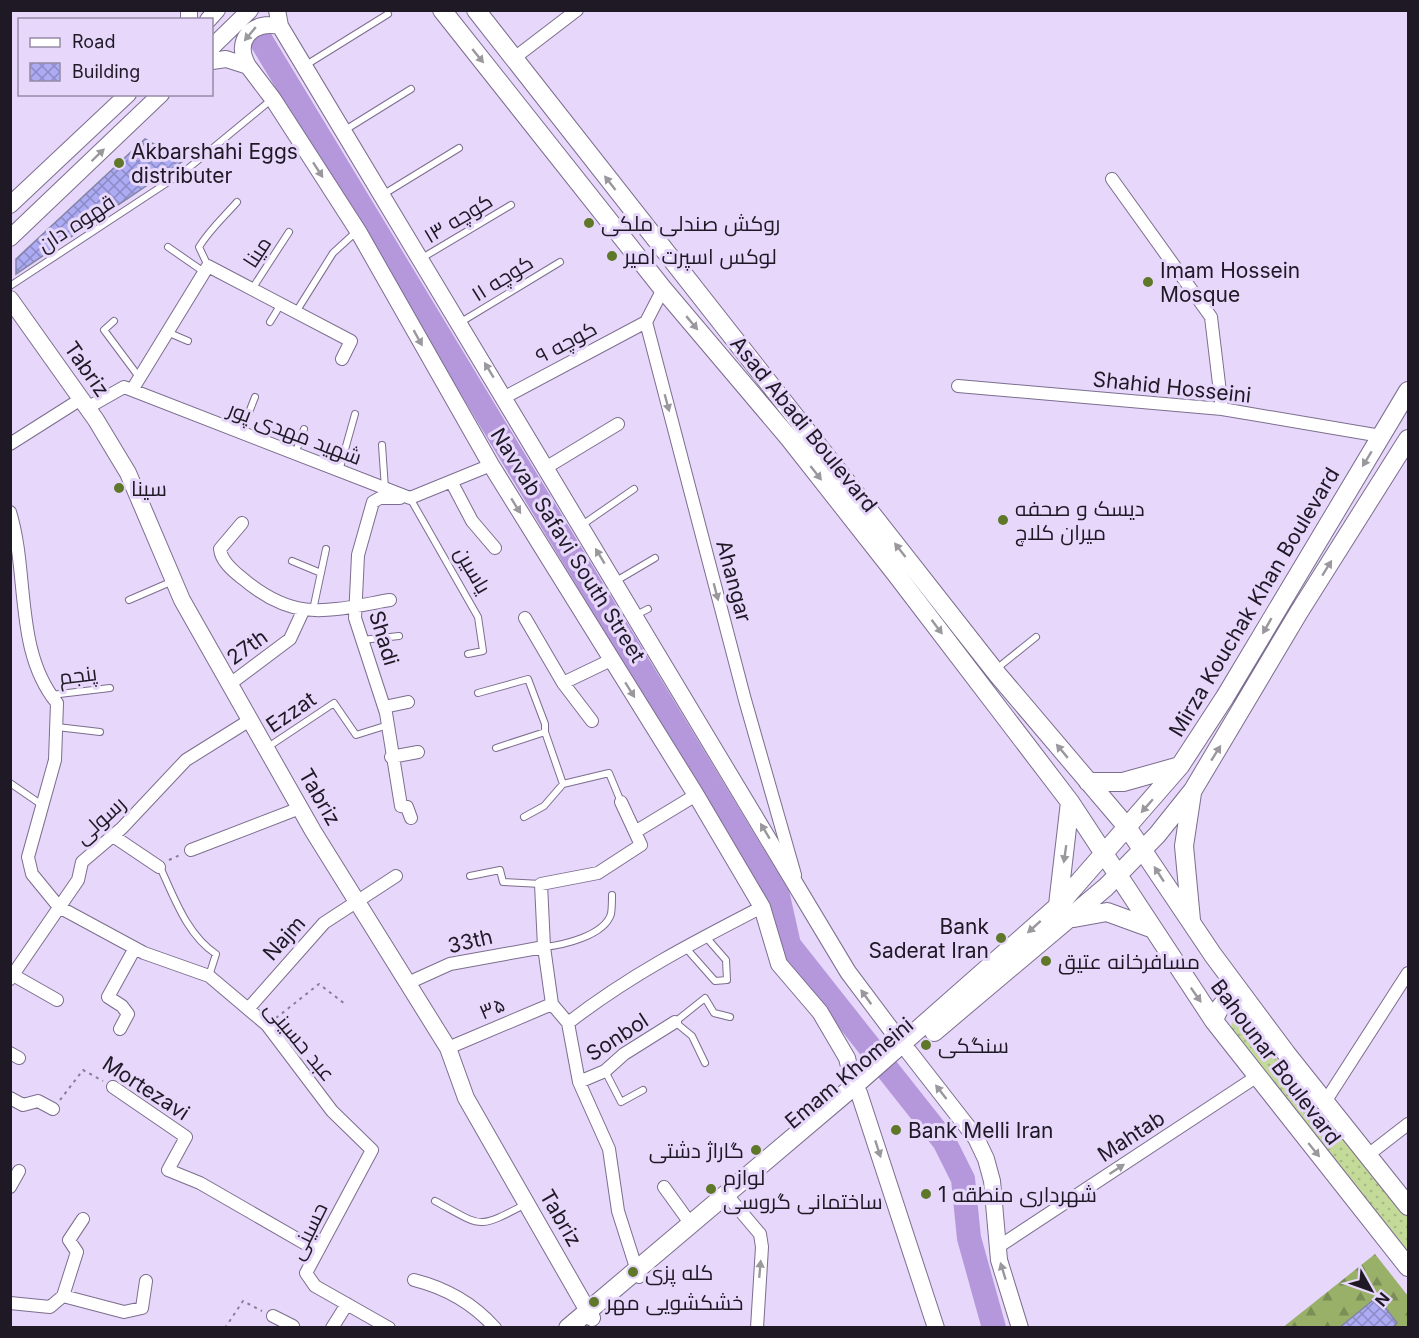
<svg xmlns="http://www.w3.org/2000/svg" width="1419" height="1338" font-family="Inter,Cairo,sans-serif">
	<defs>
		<pattern id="grass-dots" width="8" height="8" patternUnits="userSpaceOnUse" patternTransform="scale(1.5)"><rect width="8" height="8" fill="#c3da99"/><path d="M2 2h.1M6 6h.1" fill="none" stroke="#a7ba84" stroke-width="1.8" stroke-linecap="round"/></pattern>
		<pattern id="forest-firs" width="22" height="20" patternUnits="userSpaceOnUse" patternTransform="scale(1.5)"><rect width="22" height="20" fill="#98b068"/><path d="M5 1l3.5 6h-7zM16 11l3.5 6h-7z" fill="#7b8e55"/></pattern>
		<pattern id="building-cross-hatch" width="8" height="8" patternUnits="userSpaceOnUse" patternTransform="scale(1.5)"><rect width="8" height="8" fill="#acabf3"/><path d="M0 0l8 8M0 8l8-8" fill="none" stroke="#8b8ac5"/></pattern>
	</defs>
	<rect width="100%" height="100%" fill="#e6d7fb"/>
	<path fill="url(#grass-dots)" d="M1242,1013L1250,1014L1408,1206V1267L1230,1028L1236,1015Z"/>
	<path fill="url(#forest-firs)" d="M1375,1254L1408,1296V1327L1282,1328Z"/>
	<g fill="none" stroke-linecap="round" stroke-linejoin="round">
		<path stroke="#b597db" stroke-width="24" d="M259,37L778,896L789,945L944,1141L963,1179L969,1238L994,1328"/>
	</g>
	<path fill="url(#building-cross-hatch)" stroke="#8384a5" stroke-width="1.5" d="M145,139L183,161L16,274V259Z
		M1377,1297L1397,1323L1392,1328H1339Z"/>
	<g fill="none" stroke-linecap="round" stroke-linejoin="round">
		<g stroke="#7c6e8e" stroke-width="8">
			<path id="lane" d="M306,65L388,14
				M345,130L411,89
				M384,194L459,148
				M168,247L204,272
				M422,258L511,205
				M208,266L199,247C210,229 223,218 237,202
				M10,286L185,171L271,100
				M252,289L289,232
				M296,312L333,253L357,231
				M114,321L104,330L139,377
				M270,322L281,304
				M461,322L560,262
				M167,332L188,341
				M241,433L255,397
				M382,445L385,489
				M295,454L304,429
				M339,471L355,414
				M410,498L478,617L483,651L468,654
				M582,525L634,489
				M292,561L321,573
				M616,581L655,558
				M129,600L173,581
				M313,610L326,549
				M636,615L648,609
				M362,640L399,636
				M995,670L1036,637
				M478,693L528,679L545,724V732
				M51,695L110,688
				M57,727L100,732
				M268,747L334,703L356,735L388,725
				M496,748L545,732L563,784L609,773L621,802
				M10,783L42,805
				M524,817L544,806L563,784
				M160,867C174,897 187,935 216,954L209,976
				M470,876L500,870L503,882L541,884
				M544,947C563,945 604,936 611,914C612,908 612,901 612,895
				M685,947L715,981L727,980L726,960L705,936
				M705,1063L692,1036L675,1022L705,998L714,1013L730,1017
				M605,1071L621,1102L643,1090
				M435,1201C483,1227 476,1230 526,1204"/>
		</g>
		<g stroke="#7c6e8e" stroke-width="14">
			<path id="street" d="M513,59L577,10
				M1112,179L1211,317L1222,409
				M663,289L646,322L745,700L795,875
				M958,386L1222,409L1381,436
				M132,390L208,266L351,341L342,359
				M505,397L646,322
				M87,408L124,387L410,498L491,465
				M10,444L81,399
				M547,467L618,424
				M452,483L472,521L495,548
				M400,498H380L373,502L358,555L355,618L386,713L401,806L407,807L411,818
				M10,512C29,573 14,651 57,703L55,760L28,857L32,874L59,907L144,953L209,976L267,1025L332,1111L372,1150L306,1273L315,1286L389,1328
				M242,523L220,549C221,561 233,571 242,578C295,623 327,611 390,600
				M525,618L563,683L611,660
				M563,683L592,721
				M230,684L290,639L303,611
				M384,707L408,702
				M391,757L418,752
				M635,832L696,795
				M113,836L159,867
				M191,850L300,808
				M13,975L57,1000
				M10,979L78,880L82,862L122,828L186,760L250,720
				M408,983L450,964L544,947
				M248,1009L324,923L396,876
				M568,1023L552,1004L544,947L541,884L598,873L641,845L621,802
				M120,1029L128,1014L122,1006L108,997L135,948
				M448,1048L552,1004
				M10,1053L19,1058
				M579,1082L605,1071L624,1054L675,1022
				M113,1087L186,1137L168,1170L200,1183L318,1251
				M10,1098L23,1105L38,1101L53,1109
				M1325,1102L1408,973
				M1368,1155L1408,1124
				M10,1187L19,1171
				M664,1187L690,1223
				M732,1201L760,1234L762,1247L757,1328
				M998,1247L1256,1077
				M639,1277L618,1211L609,1149L579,1082L568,1023C630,975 692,943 762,907
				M414,1280C446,1288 473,1303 495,1328
				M63,1296L77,1252L69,1240L83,1219
				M10,1303L50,1307L63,1296L124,1312L142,1308L146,1281
				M273,1316L293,1326
				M332,1328L347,1304"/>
		</g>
		<g stroke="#7c6e8e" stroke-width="18">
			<path id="secondary" d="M277,10L280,26L848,972L902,1044
				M189,20V10
				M208,20L217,10
				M212,47L250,10
				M212,61L226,59L248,66L273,99L358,231L491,465L696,795L762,907L779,964L820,1012L847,1058L854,1086
				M248,66C233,40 253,20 280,26
				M10,205L128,94
				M10,238L161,94
				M10,299L96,420L128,473L182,600L313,831L448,1048L466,1098L592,1318
				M909,1052L976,1138L986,1159L992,1181L999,1260L1020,1328
				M859,1093L936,1328"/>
		</g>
		<g stroke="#7c6e8e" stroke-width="20">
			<path id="primary" d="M442,10L663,289L789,438L896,574L1070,802L1214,1021L1408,1267
				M476,10L998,675L1127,827L1213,955L1286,1053L1408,1206
				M1088,782H1123L1180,766
				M1058,905L1070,802
				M1074,918L1107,912L1151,928
				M1191,920L1184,846L1192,793
				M1214,1021C1219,1005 1226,997 1243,996
				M934,1032L1106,887L1157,835L1193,790L1299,612L1408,439
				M568,1328L854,1086L1058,906L1180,766L1225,697L1408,391"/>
		</g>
		<path stroke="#897e97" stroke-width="2" stroke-dasharray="3 4.5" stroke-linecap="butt" d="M169,860L180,855
			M276,1018L319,984L345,1004
			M60,1100L83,1070L103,1081
			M225,1328L243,1301L262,1311"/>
		<use href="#lane" stroke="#fff" stroke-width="6"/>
		<use href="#street" stroke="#fff" stroke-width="12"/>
		<use href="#secondary" stroke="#fff" stroke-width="16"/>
		<use href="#primary" stroke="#fff" stroke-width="18"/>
	</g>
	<defs><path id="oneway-solid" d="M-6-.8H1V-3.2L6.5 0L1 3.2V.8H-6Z" transform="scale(1.5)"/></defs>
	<g fill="#9a989d">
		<use href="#oneway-solid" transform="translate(250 34) rotate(130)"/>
		<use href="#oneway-solid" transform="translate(478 56) rotate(51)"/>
		<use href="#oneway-solid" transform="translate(98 155) rotate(-44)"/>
		<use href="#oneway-solid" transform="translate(318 170) rotate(57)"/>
		<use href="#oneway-solid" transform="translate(610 183) rotate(-128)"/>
		<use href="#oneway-solid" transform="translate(692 323) rotate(50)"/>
		<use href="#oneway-solid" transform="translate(418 338) rotate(61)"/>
		<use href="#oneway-solid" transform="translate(489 370) rotate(-121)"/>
		<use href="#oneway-solid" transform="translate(667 403) rotate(75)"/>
		<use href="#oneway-solid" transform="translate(1367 459) rotate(121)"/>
		<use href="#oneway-solid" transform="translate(816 473) rotate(52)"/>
		<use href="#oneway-solid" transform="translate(516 506) rotate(58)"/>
		<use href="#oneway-solid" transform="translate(900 550) rotate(-128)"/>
		<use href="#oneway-solid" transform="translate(600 556) rotate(-121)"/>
		<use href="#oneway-solid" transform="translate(1327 568) rotate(-58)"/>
		<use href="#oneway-solid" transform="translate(716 592) rotate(75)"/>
		<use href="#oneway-solid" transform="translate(1267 626) rotate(120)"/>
		<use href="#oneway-solid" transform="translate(937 627) rotate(53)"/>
		<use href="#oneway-solid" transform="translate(630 690) rotate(58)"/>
		<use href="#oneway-solid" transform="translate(1062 751) rotate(-130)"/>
		<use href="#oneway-solid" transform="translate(1216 753) rotate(-58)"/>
		<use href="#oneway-solid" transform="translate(1147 806) rotate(131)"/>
		<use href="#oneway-solid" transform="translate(765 831) rotate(-121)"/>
		<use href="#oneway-solid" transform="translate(1065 854) rotate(98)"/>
		<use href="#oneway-solid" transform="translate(1159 874) rotate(-123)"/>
		<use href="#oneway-solid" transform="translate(1034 927) rotate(138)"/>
		<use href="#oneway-solid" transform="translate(1196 995) rotate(55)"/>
		<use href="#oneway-solid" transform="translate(866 997) rotate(-126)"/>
		<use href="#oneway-solid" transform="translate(941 1092) rotate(-128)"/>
		<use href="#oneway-solid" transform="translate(878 1149) rotate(72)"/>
		<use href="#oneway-solid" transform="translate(1314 1150) rotate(51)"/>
		<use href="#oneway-solid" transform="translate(1117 1169) rotate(-33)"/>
		<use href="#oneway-solid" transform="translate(760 1269) rotate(-85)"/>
		<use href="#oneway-solid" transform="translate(1003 1271) rotate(-107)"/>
	</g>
	<g fill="#5f7728" stroke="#e6d7fb" stroke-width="2">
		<circle cx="119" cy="163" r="6"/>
		<circle cx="589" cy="223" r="6"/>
		<circle cx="612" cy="256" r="6"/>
		<circle cx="1148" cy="282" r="6"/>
		<circle cx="119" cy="488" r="6"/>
		<circle cx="1003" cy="520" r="6"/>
		<circle cx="1001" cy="938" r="6"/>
		<circle cx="1046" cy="961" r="6"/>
		<circle cx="926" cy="1045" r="6"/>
		<circle cx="896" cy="1130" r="6"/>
		<circle cx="756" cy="1150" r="6"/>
		<circle cx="711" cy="1189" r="6"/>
		<circle cx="926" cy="1194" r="6"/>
		<circle cx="633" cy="1272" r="6"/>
		<circle cx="594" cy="1302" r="6"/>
	</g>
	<g text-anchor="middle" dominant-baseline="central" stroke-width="6" stroke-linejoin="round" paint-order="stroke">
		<g font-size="21" fill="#1f1926" stroke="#e6d7fb" text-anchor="start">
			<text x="131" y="151">Akbarshahi Eggs<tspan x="131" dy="24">distributer</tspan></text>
			<text x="601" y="223">روکش صندلی ملکی</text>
			<text x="624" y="256">لوکس اسپرت امیر</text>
			<text x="1160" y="270">Imam Hossein<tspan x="1160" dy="24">Mosque</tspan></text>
			<text x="131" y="488">سینا</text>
			<text x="1015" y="508">دیسک و صحفه<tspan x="1015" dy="24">میران کلاچ</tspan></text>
			<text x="989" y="926" text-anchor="end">Bank<tspan x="989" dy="24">Saderat Iran</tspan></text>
			<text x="1058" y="961">مسافرخانه عتیق</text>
			<text x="938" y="1045">سنگکی</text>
			<text x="908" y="1130">Bank Melli Iran</text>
			<text x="744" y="1150" text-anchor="end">گاراژ دشتی</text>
			<text x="723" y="1177">لوازم<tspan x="723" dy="24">ساختمانی گروسی</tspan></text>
			<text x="938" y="1194">شهرداری منطقه 1</text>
			<text x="645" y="1272">کله پزی</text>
			<text x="606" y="1302">خشکشویی مهر</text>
		</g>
		<g font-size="21" fill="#1f1926" stroke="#e6d7fb">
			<text transform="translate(458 218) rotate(-31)">کوچه ۱۳</text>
			<text transform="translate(76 223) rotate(-33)">قهوه دان</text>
			<text transform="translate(257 252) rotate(-57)">مینا</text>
			<text transform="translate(502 278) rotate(-32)">کوچه ۱۱</text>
			<text transform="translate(566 342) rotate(-28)">کوچه ۹</text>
			<text transform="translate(87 369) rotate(55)">Tabriz</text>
			<text transform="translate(1172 387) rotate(6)">Shahid Hosseini</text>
			<text transform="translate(804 424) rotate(51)">Asad Abadi Boulevard</text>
			<text transform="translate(295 433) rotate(21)">شهید مهدی پور</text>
			<text transform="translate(568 545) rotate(58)">Navvab Safavi South Street</text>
			<text transform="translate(473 570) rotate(60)">یاسین</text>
			<text transform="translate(734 581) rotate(75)">Ahangar</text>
			<text transform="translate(1254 602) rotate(-59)">Mirza Kouchak Khan Boulevard</text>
			<text transform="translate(384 638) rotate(73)">Shadi</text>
			<text transform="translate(247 647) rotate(-36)">27th</text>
			<text transform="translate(78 675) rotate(-7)">پنجم</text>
			<text transform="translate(291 712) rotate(-34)">Ezzat</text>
			<text transform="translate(320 797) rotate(60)">Tabriz</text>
			<text transform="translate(100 820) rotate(-42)">رسولی</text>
			<text transform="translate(284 938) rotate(-48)">Najm</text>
			<text transform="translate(470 941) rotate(-13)">33th</text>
			<text transform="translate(492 1008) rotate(-23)">۳۵</text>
			<text transform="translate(617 1037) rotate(-33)">Sonbol</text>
			<text transform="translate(300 1041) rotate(50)">عبد حسینی</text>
			<text transform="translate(1276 1062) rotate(53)">Bahounar Boulevard</text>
			<text transform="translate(849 1073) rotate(-40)">Emam Khomeini</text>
			<text transform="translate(146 1088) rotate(33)">Mortezavi</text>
			<text transform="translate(1131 1136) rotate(-33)">Mahtab</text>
			<text transform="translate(561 1218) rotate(60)">Tabriz</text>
			<text transform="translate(308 1231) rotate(-64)">حسینی</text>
		</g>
	</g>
	<rect width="1419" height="1338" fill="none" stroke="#1f1926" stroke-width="24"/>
	<rect x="18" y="18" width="195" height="78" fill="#e6d7fb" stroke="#968ba6" stroke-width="1.5"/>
	<rect x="30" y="38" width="30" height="9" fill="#ffffff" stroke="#968ba6" stroke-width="1.5"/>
	<text x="72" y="48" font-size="18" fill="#1f1926">Road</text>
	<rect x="30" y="63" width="30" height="18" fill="url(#building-cross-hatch)" stroke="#968ba6" stroke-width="1.5"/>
	<text x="72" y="78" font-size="18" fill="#1f1926">Building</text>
	<g transform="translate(1371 1290) rotate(130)" stroke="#e6d7fb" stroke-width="4.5" paint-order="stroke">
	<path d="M0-4.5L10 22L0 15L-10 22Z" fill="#1f1926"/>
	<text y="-9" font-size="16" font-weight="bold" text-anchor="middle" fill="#1f1926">N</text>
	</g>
</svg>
